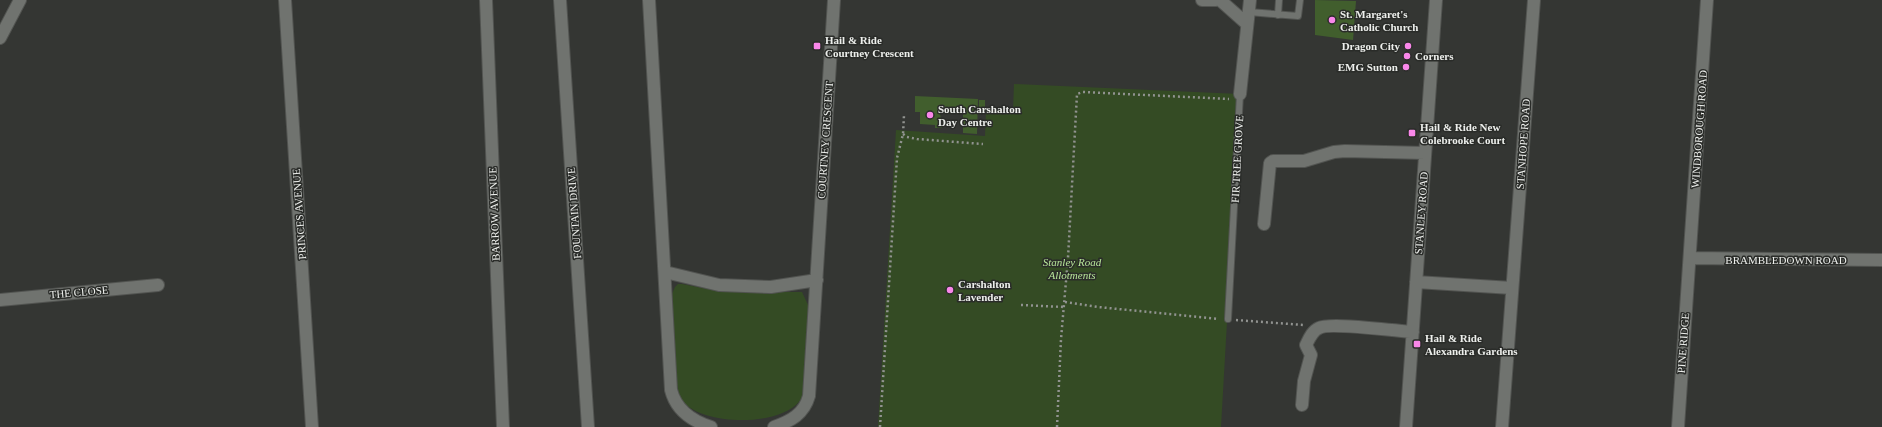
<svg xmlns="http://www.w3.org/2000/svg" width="1882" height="427" font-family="Georgia,serif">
	<rect width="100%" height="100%" fill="#343633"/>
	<path fill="#344b24" d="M1014,84L1240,94L1221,427H878L896,130L985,136L986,110L1013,111Z
		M678,284H682L723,292H802L808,305L809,315L803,396C788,427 706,427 683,402C679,397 678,391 677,385L672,294L675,287Z"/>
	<path fill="#415e2d" d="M1315,0L1356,1L1353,40L1315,35Z
		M915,96L978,99L977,134L963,133V114L940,113L942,128H935V125L920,124V112H915Z
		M979,100H985V111H979Z"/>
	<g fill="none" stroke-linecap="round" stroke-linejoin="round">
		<g stroke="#525451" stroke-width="8">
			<path id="lane" d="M1249,12L1298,16L1300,0
				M1278,15L1279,0
				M1228,319L1240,94"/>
		</g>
		<g stroke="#525451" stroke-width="14">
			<path id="street" d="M285,0L312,427
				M486,0L503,427
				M560,0L588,427
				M649,0L671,390C676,410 692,421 711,427
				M1202,0H1216
				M1220,0L1247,24
				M1240,94L1250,0
				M1264,224L1270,163L1273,161H1304L1334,152L1345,151L1425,153
				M1690,258L1882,260
				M665,272L719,285L771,287L817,280
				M1416,282L1512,288
				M0,300L158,285
				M1302,405L1304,381L1311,355L1306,345C1309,339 1312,331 1319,328C1329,322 1397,331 1413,332
				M774,427C791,421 804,414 809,396L834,0
				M1406,427L1436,0
				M1502,427L1534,0
				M1678,427L1707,0"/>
		</g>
		<g stroke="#525451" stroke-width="14">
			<path id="secondary" d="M0,38L20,0"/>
		</g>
		<path stroke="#919390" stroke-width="2.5" stroke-dasharray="2 3" stroke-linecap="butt" d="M903,134L907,137L917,139L983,144
			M1065,302L1098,307L1219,319
			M1021,305L1064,307
			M1236,320L1303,325
			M880,427L897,158L903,134L904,115
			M1057,427L1061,339L1068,258L1077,94L1083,92L1229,99"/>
		<use href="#lane" stroke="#70736f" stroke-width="6"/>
		<use href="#street" stroke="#70736f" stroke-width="12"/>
		<use href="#secondary" stroke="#70736f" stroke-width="12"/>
	</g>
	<g fill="#f987e9" stroke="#2a2c29" stroke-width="1.5">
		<circle cx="1332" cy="20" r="4"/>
		<rect x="813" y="42" width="8" height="8" rx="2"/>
		<circle cx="1408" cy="46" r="4"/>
		<circle cx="1407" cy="56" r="4"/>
		<circle cx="1406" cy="67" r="4"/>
		<circle cx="930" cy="115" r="4"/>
		<rect x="1408" y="129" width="8" height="8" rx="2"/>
		<circle cx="950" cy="290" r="4"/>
		<rect x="1413" y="340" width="8" height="8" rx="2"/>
	</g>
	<g text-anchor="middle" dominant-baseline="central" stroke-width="3" stroke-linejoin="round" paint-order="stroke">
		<g font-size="11" font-weight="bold" fill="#edefec" stroke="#2a2c29" text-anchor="start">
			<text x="1340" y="14">St. Margaret's<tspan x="1340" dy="13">Catholic Church</tspan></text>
			<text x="825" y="40">Hail &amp; Ride<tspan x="825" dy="13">Courtney Crescent</tspan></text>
			<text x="1400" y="46" text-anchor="end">Dragon City</text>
			<text x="1415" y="56">Corners</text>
			<text x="1398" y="67" text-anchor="end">EMG Sutton</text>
			<text x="938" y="109">South Carshalton<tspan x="938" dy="13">Day Centre</tspan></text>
			<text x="1420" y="127">Hail &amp; Ride New<tspan x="1420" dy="13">Colebrooke Court</tspan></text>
			<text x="958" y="284">Carshalton<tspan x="958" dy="13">Lavender</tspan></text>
			<text x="1425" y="338">Hail &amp; Ride<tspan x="1425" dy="13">Alexandra Gardens</tspan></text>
		</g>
		<g font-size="11" fill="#edefec" stroke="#2a2c29">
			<text transform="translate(1699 129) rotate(-86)">WINDBOROUGH ROAD</text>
			<text transform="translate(825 140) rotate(-86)">COURTNEY CRESCENT</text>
			<text transform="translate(1523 144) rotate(-86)">STANHOPE ROAD</text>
			<text transform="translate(1237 159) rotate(-87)">FIR TREE GROVE</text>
			<text transform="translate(574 213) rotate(-94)">FOUNTAIN DRIVE</text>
			<text transform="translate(1421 213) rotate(-86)">STANLEY ROAD</text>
			<text transform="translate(299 214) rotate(-94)">PRINCES AVENUE</text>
			<text transform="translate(494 214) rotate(-92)">BARROW AVENUE</text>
			<text x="1786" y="260">BRAMBLEDOWN ROAD</text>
			<text transform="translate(79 292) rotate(-5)">THE CLOSE</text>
			<text transform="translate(1683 343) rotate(-86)">PINE RIDGE</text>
		</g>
		<g font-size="11" font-style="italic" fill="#b7e599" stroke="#2a2c29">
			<text x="1072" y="262">Stanley Road<tspan x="1072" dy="13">Allotments</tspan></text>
		</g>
	</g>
</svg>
